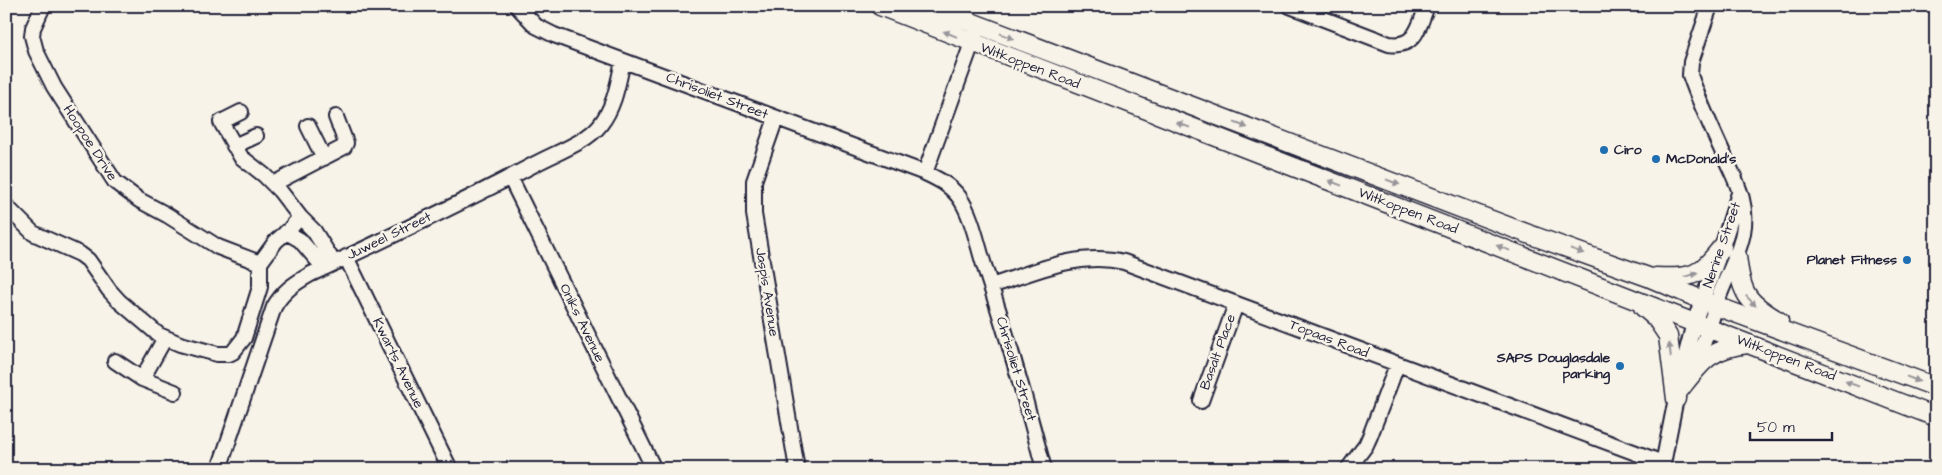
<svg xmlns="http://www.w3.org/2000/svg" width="1942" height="475" font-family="'Architects Daughter',sans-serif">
	<rect width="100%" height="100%" fill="#f7f3e8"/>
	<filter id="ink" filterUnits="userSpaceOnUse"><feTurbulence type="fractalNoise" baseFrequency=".02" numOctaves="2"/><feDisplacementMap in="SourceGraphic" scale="10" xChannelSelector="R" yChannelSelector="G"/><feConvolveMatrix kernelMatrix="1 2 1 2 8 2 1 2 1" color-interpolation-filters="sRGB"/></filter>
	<g filter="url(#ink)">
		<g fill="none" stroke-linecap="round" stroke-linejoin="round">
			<g stroke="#22223b" stroke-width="18">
				<path id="minor" d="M43,6L33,28L32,36L36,51L54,87L115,182L139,200L167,215L218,247L260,263
					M517,6L536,26L554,35L925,173C938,179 950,185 959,197C972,215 977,243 984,265C1006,332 1026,400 1044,469
					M1290,6L1389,44C1416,48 1419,26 1427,6
					M241,112L221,122L241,157L264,175L280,191L300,217L314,231L334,263
					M776,118L754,181V214L797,469
					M308,126L324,158
					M234,146L256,136
					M925,173L976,32
					M510,177L654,469
					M273,184L344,147L346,143L336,117
					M6,206L33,233L80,254L88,260L109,290L119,301L159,335L180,344L217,354H229L233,352L244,338L260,287V263
					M286,232L300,240L324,268
					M346,257L450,469
					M260,263L276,241L289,230L300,217
					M991,286C1034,272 1078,251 1124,262L1663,463
					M115,361L142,379L175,392
					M1691,369C1705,346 1711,319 1720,294C1728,273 1739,255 1743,233C1749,201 1735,180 1723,153C1711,127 1699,101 1690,75L1691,62L1710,6
					M142,379L165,338
					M1201,401L1236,304
					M219,469L274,307C283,291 295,283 311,274C386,239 462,203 535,164C555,153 587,142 600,125C615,106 618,83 623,61
					M1348,469L1366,445L1370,436L1397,365
					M1662,469L1681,373L1694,323L1722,247L1739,193"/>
			</g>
			<g stroke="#22223b" stroke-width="21">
				<path id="major" d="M880,6L1936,417
					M929,6L1531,235L1648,277L1716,306L1936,387
					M1737,256C1741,293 1746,302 1779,321
					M1656,277C1693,278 1699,277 1722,247
					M1643,307L1656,318L1668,336L1676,399
					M1677,393C1700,364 1708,348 1748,344"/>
			</g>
			<use href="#minor" stroke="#f7f3e8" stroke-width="14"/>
			<use href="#major" stroke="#f7f3e8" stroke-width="18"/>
		</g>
		<defs><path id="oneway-solid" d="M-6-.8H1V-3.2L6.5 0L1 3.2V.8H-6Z" transform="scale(1.25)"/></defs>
		<g fill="#97959a">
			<use href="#oneway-solid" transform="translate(950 34) rotate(-158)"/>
			<use href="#oneway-solid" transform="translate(1007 36) rotate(21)"/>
			<use href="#oneway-solid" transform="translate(1183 125) rotate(-159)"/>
			<use href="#oneway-solid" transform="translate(1241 125) rotate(21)"/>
			<use href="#oneway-solid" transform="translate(1393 182) rotate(21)"/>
			<use href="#oneway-solid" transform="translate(1335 183) rotate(-159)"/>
			<use href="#oneway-solid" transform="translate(1503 248) rotate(-159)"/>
			<use href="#oneway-solid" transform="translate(1577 251) rotate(20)"/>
			<use href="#oneway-solid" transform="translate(1691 275) rotate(-15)"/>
			<use href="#oneway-solid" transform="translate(1751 301) rotate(46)"/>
			<use href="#oneway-solid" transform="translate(1670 350) rotate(-97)"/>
			<use href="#oneway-solid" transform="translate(1913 379) rotate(21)"/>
			<use href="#oneway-solid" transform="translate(1852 384) rotate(-159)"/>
		</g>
	</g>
	<g fill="#1f6fb2" stroke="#f7f3e8" stroke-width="2">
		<circle cx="1604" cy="150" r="5"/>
		<circle cx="1656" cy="159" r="5"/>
		<circle cx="1907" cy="260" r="5"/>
		<circle cx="1620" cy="366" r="5"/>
	</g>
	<g text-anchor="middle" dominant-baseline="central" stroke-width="5" stroke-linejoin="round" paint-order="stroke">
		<g font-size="14" fill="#22223b" stroke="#f7f3e8">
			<text transform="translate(1030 66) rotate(21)">Witkoppen Road</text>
			<text transform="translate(717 96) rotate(21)">Chrisoliet Street</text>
			<text transform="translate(90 143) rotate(57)">Hoopoe Drive</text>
			<text transform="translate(1408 211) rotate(21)">Witkoppen Road</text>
			<text transform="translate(389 236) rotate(-26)">Juweel Street</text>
			<text transform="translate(1722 245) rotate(-71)">Nerine Street</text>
			<text transform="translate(767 292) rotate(81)">Jaspis Avenue</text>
			<text transform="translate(582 323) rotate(64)">Oniks Avenue</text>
			<text transform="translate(1329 339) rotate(21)">Topaas Road</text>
			<text transform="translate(1218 352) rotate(-70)">Basalt Place</text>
			<text transform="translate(1786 358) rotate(21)">Witkoppen Road</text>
			<text transform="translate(398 363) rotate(64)">Kwarts Avenue</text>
			<text transform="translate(1016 369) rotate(73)">Chrisoliet Street</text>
		</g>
		<g font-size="14" font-weight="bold" fill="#22223b" stroke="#f7f3e8" text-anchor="start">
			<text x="1614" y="150">Ciro</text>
			<text x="1666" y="159">McDonald's</text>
			<text x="1897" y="260" text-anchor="end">Planet Fitness</text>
			<text x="1610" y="358" text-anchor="end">SAPS Douglasdale<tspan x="1610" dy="16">parking</tspan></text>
		</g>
	</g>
	<rect width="1942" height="475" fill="none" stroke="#f7f3e8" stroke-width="25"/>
	<rect x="12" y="12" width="1917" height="450" fill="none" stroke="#22223b" stroke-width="2" filter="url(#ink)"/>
	<path d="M1750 432v8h82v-8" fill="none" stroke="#22223b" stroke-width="2.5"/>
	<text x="1757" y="432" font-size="15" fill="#22223b" stroke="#f7f3e8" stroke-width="4" paint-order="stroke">50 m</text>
</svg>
